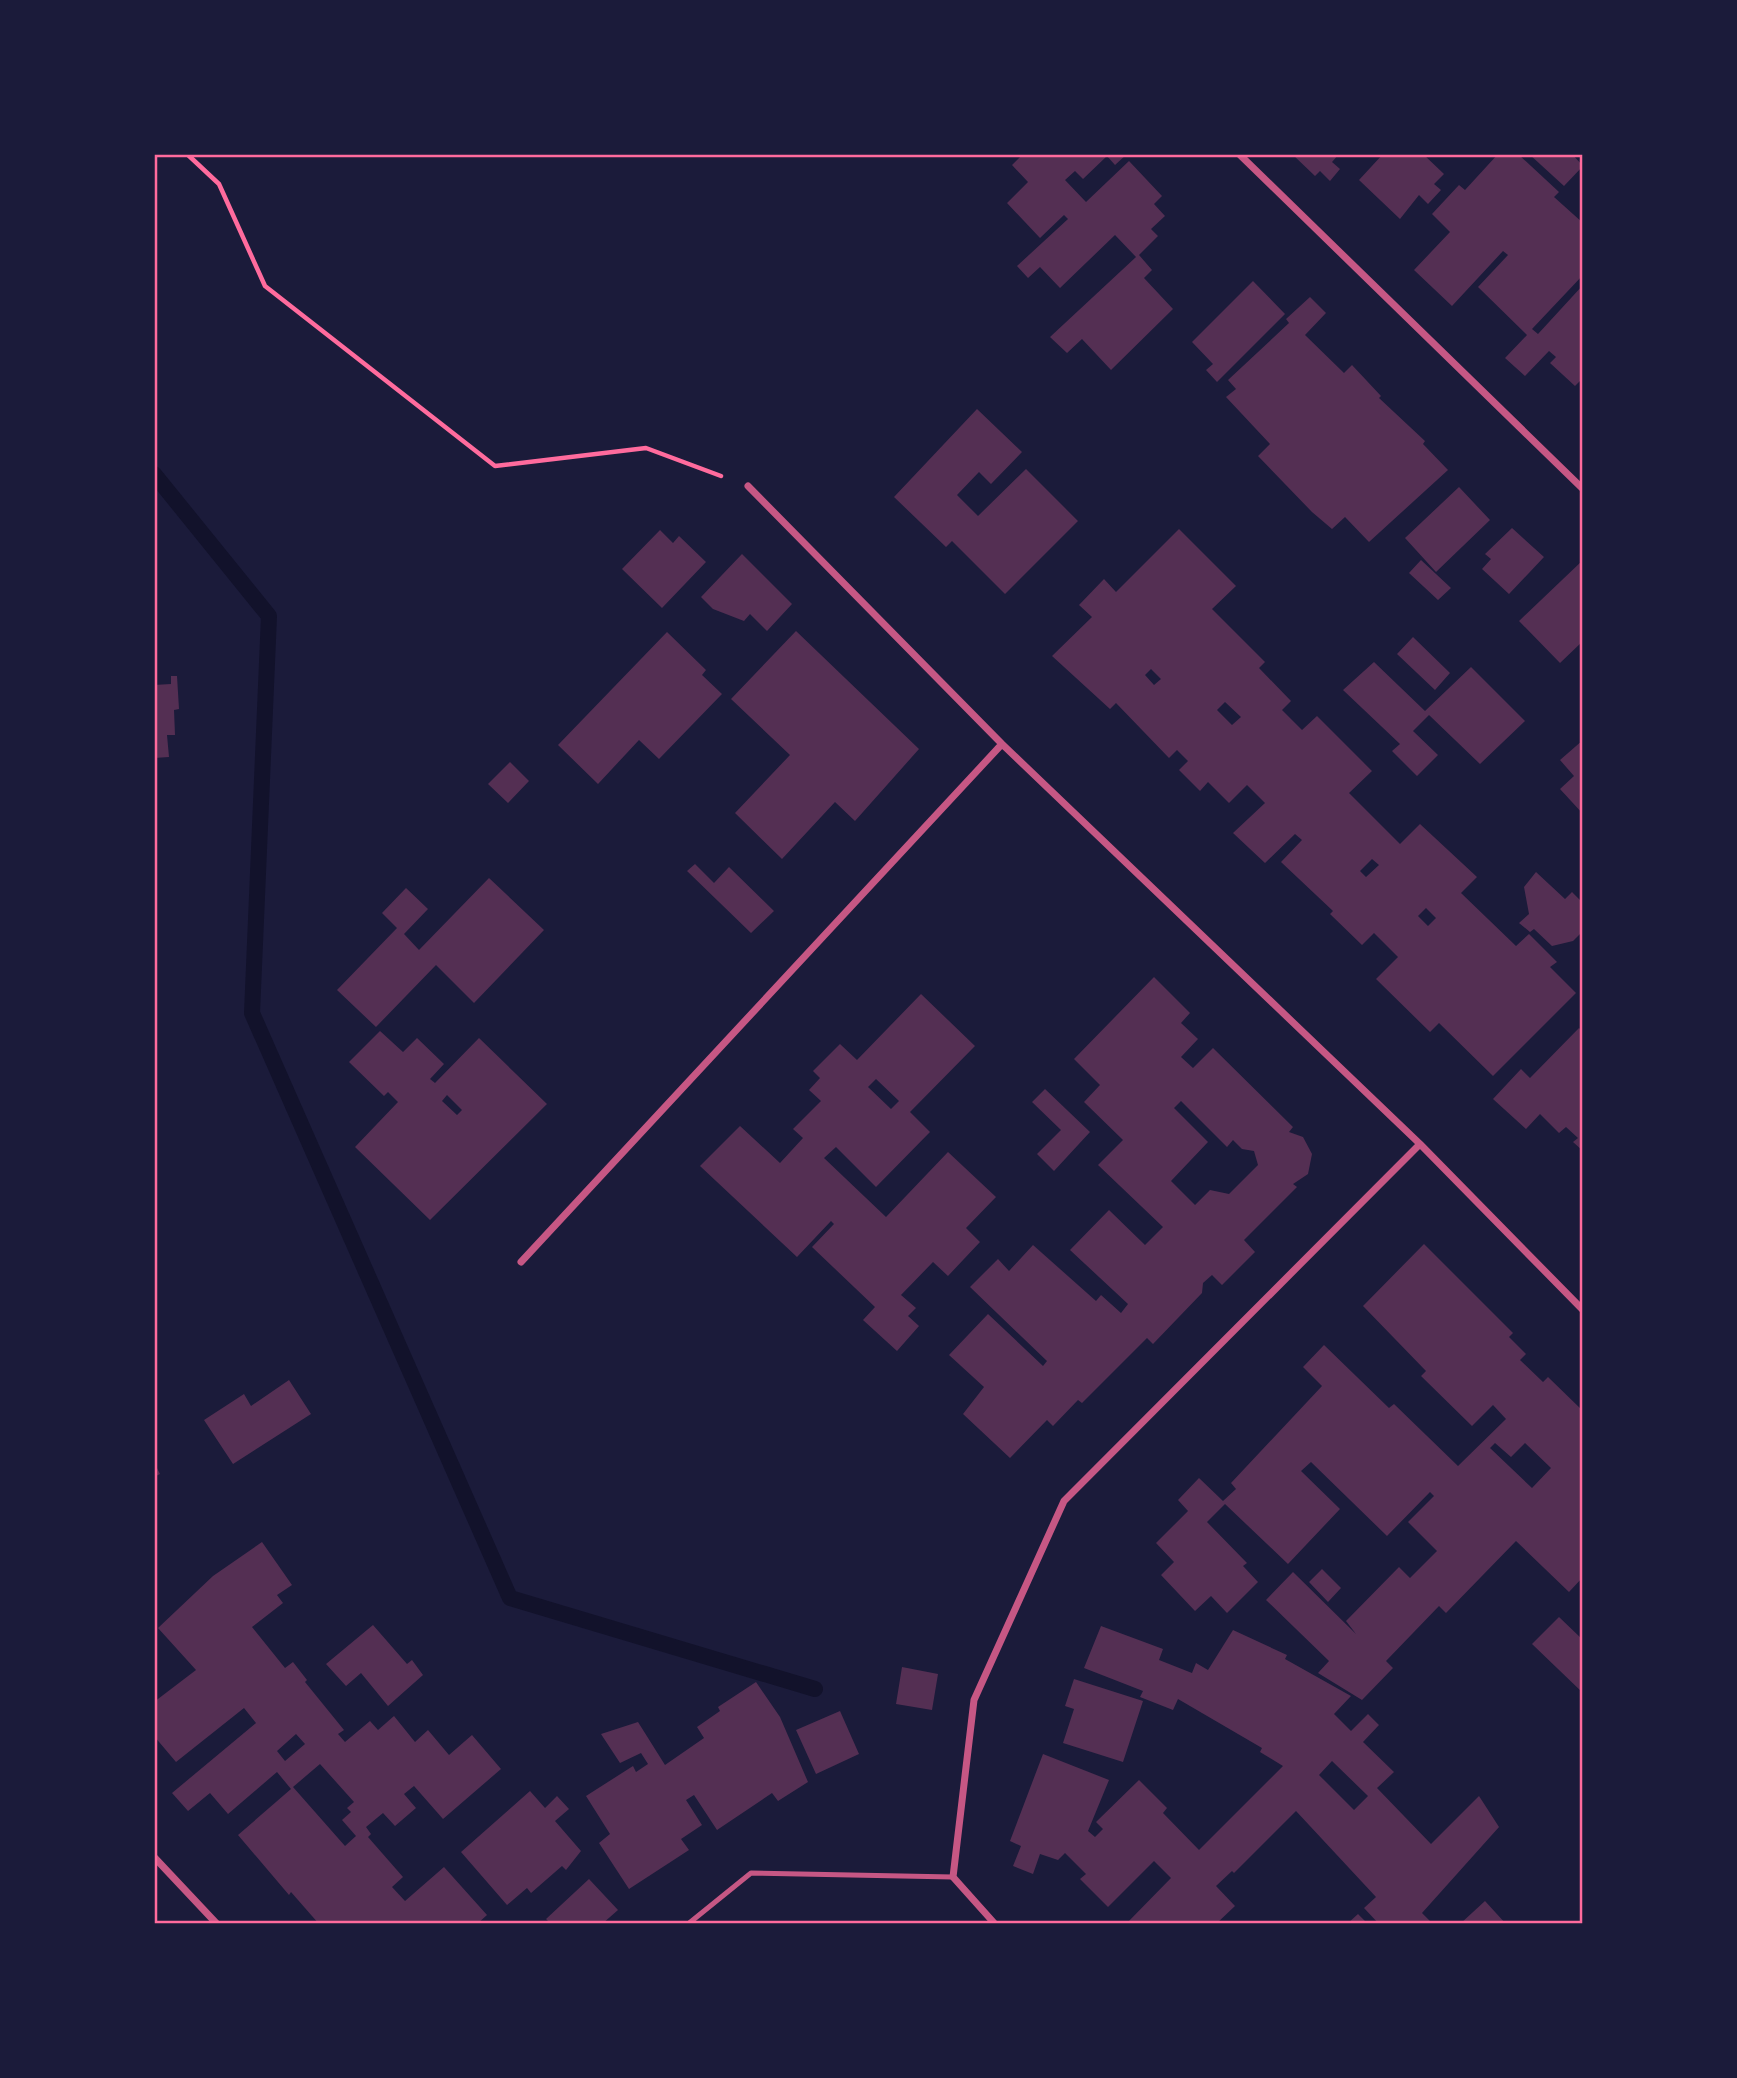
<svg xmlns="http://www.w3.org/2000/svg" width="1737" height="2078" font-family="Manrope,sans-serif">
	<rect width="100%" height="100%" fill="#1b1b3a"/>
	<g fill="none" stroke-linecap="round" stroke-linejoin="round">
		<path stroke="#12122b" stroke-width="16" d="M154,474L269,616L252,1013L510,1598L815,1689"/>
	</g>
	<path fill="#542f53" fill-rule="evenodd" d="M1023,154H1127L1115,165L1107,156L1083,179L1075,171L1065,180L1086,202L1129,161L1162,196L1154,204L1165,216L1151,229L1158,236L1139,255L1152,270L1144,278L1173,309L1111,370L1082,339L1067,353L1050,337L1136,257L1115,235L1060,288L1040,267L1028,278L1017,266L1068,219L1064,215L1040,238L1007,203L1028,182L1012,165Z
		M1292,154H1339L1332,162L1340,169L1330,181L1320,171L1315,176Z
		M1383,154H1423L1444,174L1434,184L1441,190L1428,204L1419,195L1400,219L1359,180Z
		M1498,154H1518L1559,192L1554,197L1583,223V275L1532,329L1538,334L1583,285V378L1575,386L1550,363L1556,357L1549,351L1525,376L1505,358L1527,335L1478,287L1508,255L1503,251L1452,306L1414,270L1450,232L1432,214L1459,185L1465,190Z
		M1529,154H1572L1583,166L1564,186Z
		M1253,281L1285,314L1217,382L1206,370L1213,364L1192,342Z
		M1310,297L1326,313L1305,335L1344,373L1352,365L1381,396L1379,398L1425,441L1423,444L1448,470L1369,542L1345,517L1332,529L1312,512L1258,456L1270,444L1226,397L1236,389L1228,380L1289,323L1286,319Z
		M977,409L1022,452L991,484L979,472L957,495L978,516L1026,469L1078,521L1005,594L952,541L946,547L894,497Z
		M1459,487L1490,520L1436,572L1405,538Z
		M1512,528L1544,557L1509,594L1482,569L1491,559L1485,554Z
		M1179,529L1236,586L1212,609L1265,662L1259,668L1291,701L1282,710L1302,730L1317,716L1372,771L1349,793L1400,844L1420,824L1477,877L1461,893L1516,946L1529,934L1557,962L1550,967L1576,993L1493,1076L1439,1023L1430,1032L1376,979L1398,957L1374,933L1362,945L1330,914L1333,911L1281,862L1302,840L1295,834L1265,863L1233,833L1265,803L1247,785L1229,803L1208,782L1200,791L1179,770L1188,761L1177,750L1169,758L1116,703L1110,709L1052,656L1092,617L1079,605L1104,579L1116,592ZM1151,669L1161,679L1154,685L1145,675ZM1225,702L1241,717L1232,725L1217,710ZM1372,859L1379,865L1366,877L1360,871ZM1426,908L1436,918L1428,926L1418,916Z
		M660,530L673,543L679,536L706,562L662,608L622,569Z
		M742,554L792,604L767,631L750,614L744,621L713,609L701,597Z
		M1421,560L1451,588L1438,600L1409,573Z
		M1583,560V641L1560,663L1519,621Z
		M796,631L919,749L855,821L835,802L782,859L735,813L790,755L731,699Z
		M667,632L706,670L702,675L722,694L659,759L639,740L598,784L558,745Z
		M1413,637L1450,673L1435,690L1397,654Z
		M1374,662L1425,711L1471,667L1525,721L1480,764L1429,715L1413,731L1438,755L1417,776L1392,751L1400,744L1343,690Z
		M171,676H177L179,709L174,710L175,735H167L169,757L154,758V685L171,684Z
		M1583,740V814L1560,789L1574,776L1560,760Z
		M510,762L529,781L508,803L488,784Z
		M695,864L714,883L729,867L774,911L751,933L687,871Z
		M1536,872L1565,899L1572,892L1583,903V931L1573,941L1552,946L1534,929L1530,932L1519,923L1529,914L1524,887Z
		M489,878L544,930L474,1003L436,965L376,1027L337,990L397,928L382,913L406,888L428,909L404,934L419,950Z
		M1154,977L1190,1013L1181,1023L1198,1039L1181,1057L1193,1068L1213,1048L1293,1127L1289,1132L1303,1137L1312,1154L1308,1174L1293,1184L1297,1187L1244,1240L1255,1252L1222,1285L1212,1275L1203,1283L1202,1293L1153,1344L1147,1338L1082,1403L1078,1400L1053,1426L1047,1420L1010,1458L963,1414L984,1387L949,1355L988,1314L1043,1366L1047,1361L970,1287L998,1259L1009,1271L1033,1245L1096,1301L1101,1295L1121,1313L1128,1304L1070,1250L1109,1210L1145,1245L1163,1227L1098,1165L1123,1140L1084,1102L1100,1085L1074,1059ZM1181,1101L1227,1147L1233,1140L1242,1149L1254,1151L1258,1165L1229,1194L1210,1190L1195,1205L1171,1181L1208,1142L1174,1108Z
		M921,994L975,1046L910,1112L930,1132L876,1187L836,1147L824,1158L886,1217L948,1152L996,1197L966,1228L980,1242L948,1276L933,1262L901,1295L916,1308L908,1316L919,1326L897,1351L863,1320L875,1307L812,1247L834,1224L831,1221L797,1257L700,1166L740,1126L780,1163L803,1138L793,1129L821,1101L809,1090L820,1078L813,1071L840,1044L857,1060ZM876,1079L899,1101L891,1109L868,1087Z
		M1579,1028L1583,1032V1151L1573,1142L1578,1138L1566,1127L1559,1133L1540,1114L1526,1129L1493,1099L1521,1069L1530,1078Z
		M380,1031L403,1052L417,1038L444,1064L430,1079L435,1083L479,1038L547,1104L430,1220L355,1147L398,1102L388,1092L384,1096L349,1062ZM447,1095L462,1110L457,1115L442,1101Z
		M1045,1089L1090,1132L1054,1171L1037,1154L1061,1130L1032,1102Z
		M1424,1244L1513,1333L1509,1337L1526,1354L1520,1360L1543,1382L1548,1377L1583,1411V1577L1569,1592L1516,1541L1446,1613L1439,1606L1386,1661L1393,1668L1362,1700L1318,1673L1329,1661L1266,1600L1293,1572L1356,1634L1346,1621L1399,1567L1410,1578L1437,1551L1408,1522L1434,1496L1430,1492L1387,1536L1311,1462L1301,1471L1340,1509L1288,1564L1225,1504L1207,1522L1247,1563L1243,1566L1258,1582L1227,1613L1211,1596L1195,1611L1161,1575L1174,1562L1156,1543L1188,1511L1178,1500L1199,1478L1223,1501L1236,1489L1231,1483L1322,1386L1303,1367L1324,1345L1389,1408L1394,1404L1458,1466L1506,1419L1493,1405L1472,1426L1421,1376L1426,1371L1363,1306ZM1495,1443L1511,1457L1525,1443L1551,1468L1532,1488L1490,1448Z
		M289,1380L311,1414L233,1464L204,1420L244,1394L251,1406Z
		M154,1462L160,1474L154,1477Z
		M262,1542L292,1585L277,1595L283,1603L252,1627L285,1668L293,1662L307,1680L305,1682L344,1730L338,1734L345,1742L370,1721L378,1730L394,1716L415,1742L428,1730L449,1755L472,1735L501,1769L443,1819L414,1786L404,1794L416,1808L395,1826L383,1813L366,1827L371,1834L368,1837L403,1877L392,1887L405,1901L444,1867L487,1915L477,1924H319L291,1892L289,1895L238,1835L291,1789L277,1772L228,1814L210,1793L188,1811L172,1793L256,1723L244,1708L176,1762L154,1736V1702L196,1670L158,1628L213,1576ZM296,1734L305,1744L285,1761L277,1751ZM320,1764L354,1802L347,1808L351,1812L342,1820L356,1836L345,1846L293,1787Z
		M1322,1569L1341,1588L1328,1602L1309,1582Z
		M1559,1617L1583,1640V1693L1532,1644Z
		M373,1625L407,1664L412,1660L423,1675L388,1706L361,1673L346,1686L326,1664Z
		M1101,1626L1163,1649L1159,1660L1192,1673L1196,1663L1208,1670L1233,1630L1287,1655L1285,1659L1351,1696L1334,1714L1351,1731L1368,1714L1379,1725L1363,1742L1394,1772L1377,1788L1431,1844L1479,1796L1499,1827L1422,1913L1433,1924H1379L1364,1908L1376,1897L1296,1811L1234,1873L1232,1871L1216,1886L1235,1906L1216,1924H1126L1171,1878L1154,1861L1108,1907L1080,1879L1086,1874L1065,1853L1058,1860L1040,1854L1033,1874L1013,1866L1021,1846L1010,1841L1043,1754L1109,1780L1088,1831L1095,1837L1103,1829L1096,1822L1139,1780L1167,1808L1163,1813L1199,1850L1283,1766L1260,1752L1262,1748L1178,1699L1173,1710L1140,1697L1143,1691L1084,1668ZM1332,1761L1368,1796L1354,1810L1319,1775Z
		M902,1667L938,1674L932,1710L896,1704Z
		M1074,1679L1143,1701L1123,1762L1063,1743L1074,1709L1065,1706Z
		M756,1682L780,1717L808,1782L778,1801L772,1793L717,1830L694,1795L686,1800L702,1825L681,1839L689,1850L629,1889L599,1843L610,1834L586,1796L633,1766L636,1772L648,1764L641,1753L620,1763L601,1734L638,1722L665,1765L704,1738L697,1727L720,1711L718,1707Z
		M840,1711L859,1754L816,1774L796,1730Z
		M530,1791L545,1808L557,1796L569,1809L555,1821L581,1851L566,1870L562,1866L531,1893L527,1888L507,1905L461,1852Z
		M589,1879L618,1910L602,1924H551L546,1919Z
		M1485,1901L1506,1924H1460Z
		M1358,1914L1368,1924H1347Z"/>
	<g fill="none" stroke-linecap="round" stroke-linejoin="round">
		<path stroke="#ff6b9d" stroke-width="4.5" d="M187,154L219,184L265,286L495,466L646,448L721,476"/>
		<path stroke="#c65784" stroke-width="5" d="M688,1924L751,1873L953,1877"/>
		<path stroke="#c65784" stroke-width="7" d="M1239,154L1583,489
			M748,486L1002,744L1420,1144L1583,1310
			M521,1262L1002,744
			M154,1857L217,1924
			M995,1924L953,1877L974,1700L1064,1501L1420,1144"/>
	</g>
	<rect width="1737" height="2078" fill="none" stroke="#1b1b3a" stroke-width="312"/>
	<rect x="156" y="156" width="1425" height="1766" fill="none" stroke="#ff6b9d" stroke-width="2.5"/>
</svg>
